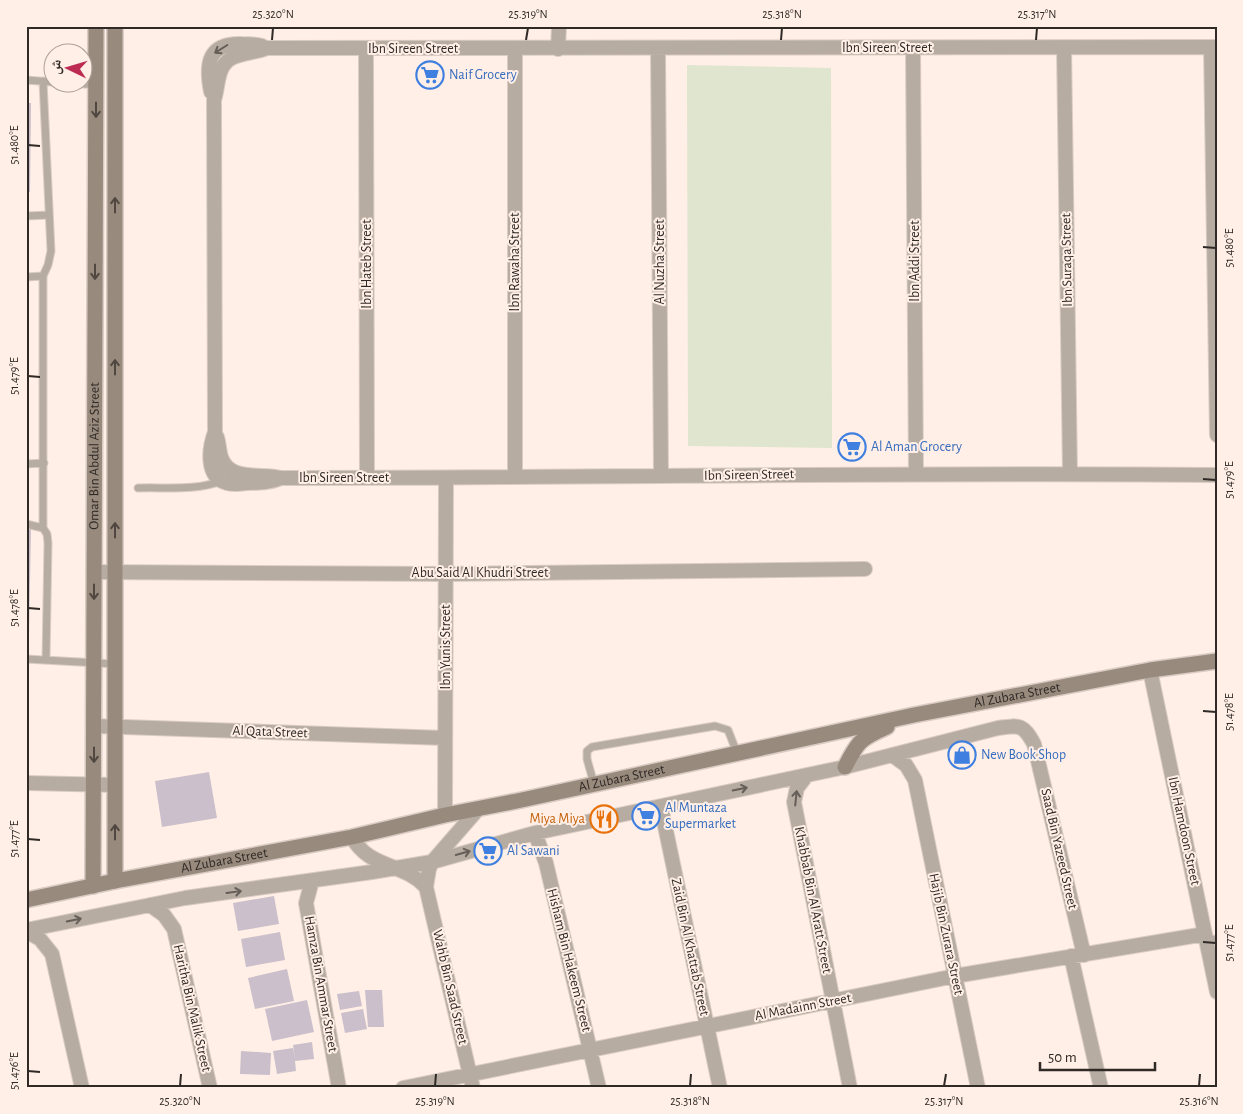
<svg xmlns="http://www.w3.org/2000/svg" width="1243" height="1114" font-family="'Alegreya Sans','Noto Naskh Arabic',sans-serif">
	<rect width="100%" height="100%" fill="#ffefe6"/>
	<path fill="#dfe5ce" d="M687,65L831,68L832,448L688,446Z"/>
	<path fill="#cbbfcb" d="M26,103H31L30,192H26Z
		M26,529H31L29,634H26Z
		M209,772L217,818L162,827L155,781Z
		M274,896L279,924L238,931L233,903Z
		M280,932L285,960L246,967L241,939Z
		M287,969L294,1001L255,1009L248,978Z
		M365,990H382L384,1027H368Z
		M359,991L362,1006L340,1010L337,994Z
		M307,1000L314,1032L272,1041L265,1009Z
		M363,1009L367,1029L345,1033L341,1013Z
		M312,1042L314,1059L295,1061L296,1071L277,1074L273,1051L293,1048L295,1059L293,1045Z
		M241,1051L271,1053L270,1075L240,1074Z"/>
	<g fill="none" stroke-linecap="round" stroke-linejoin="round">
		<g stroke="#daccc4" stroke-width="9">
			<path id="lane" d="M26,80L52,82
				M61,82L96,85
				M26,216L49,215
				M26,277L43,276
				M26,464L44,463
				M138,488C166,487 195,491 221,481
				M26,524L43,528L47,534L48,543L46,659
				M43,528V276L48,265L51,251L43,81
				M26,659L115,664
				M594,784L587,759V751L592,747L715,726L728,730L737,753
				M1206,940L1217,939"/>
		</g>
		<g stroke="#daccc4" stroke-width="16">
			<path id="street" d="M1064,47L1070,474
				M1211,47L1217,435
				M515,48V477
				M658,48L661,476
				M913,48L916,474
				M366,49L367,478
				M558,49L559,26
				M211,92C205,62 209,43 242,44C249,44 255,44 262,46
				M217,437C219,444 219,451 221,457C229,482 261,473 281,478C593,478 905,472 1217,475
				M281,478C270,483 259,483 246,483C240,484 233,485 227,483C205,477 209,448 215,432L214,100C217,91 217,82 220,73C226,51 250,55 267,48L1217,47
				M94,572L447,574L865,569
				M1150,670L1217,992
				M94,726L445,738
				M892,755L906,765L915,780L978,1088
				M807,775L797,788L794,802L850,1088
				M26,783L115,785
				M661,807L720,1088
				M445,815L446,478
				M535,833L546,863L599,1088
				M352,837C369,869 403,862 426,887
				M312,881L306,903L339,1088
				M150,905L164,915L174,929L210,1088
				M26,930L185,898L372,872L432,862L535,833L845,767L998,728C1020,725 1023,724 1034,744L1084,955
				M26,931L40,939L52,954L82,1088
				M1071,956L1101,1088
				M403,1088L955,976L1205,934
				M473,1088L426,887L429,869L432,862L479,808"/>
		</g>
		<g stroke="#daccc4" stroke-width="18">
			<g id="secondary">
				<path d="M115,26V881"/>
				<path d="M845,767C858,741 860,739 887,727"/>
				<path id="s1" d="M93,886L96,26"/>
				<path id="s2" d="M26,900L115,881L352,837L445,815L517,801L914,715L1150,670L1217,661"/>
			</g>
		</g>
		<use href="#lane" stroke="#b6aca2" stroke-width="7"/>
		<use href="#street" stroke="#b6aca2" stroke-width="14"/>
		<use href="#secondary" stroke="#988a7c" stroke-width="15"/>
	</g>
	<defs><path id="oneway-shaft" d="M-6 0H5M1.5-3L5.5 0L1.5 3" fill="none" stroke-width="1.6" stroke-linecap="round" stroke-linejoin="round" transform="scale(1.25)"/></defs>
	<g stroke="#665e58">
		<use href="#oneway-shaft" transform="translate(221 49) rotate(148)"/>
		<use href="#oneway-shaft" transform="translate(740 789) rotate(-12)"/>
		<use href="#oneway-shaft" transform="translate(796 798) rotate(-84)"/>
		<use href="#oneway-shaft" transform="translate(463 853) rotate(-16)"/>
		<use href="#oneway-shaft" transform="translate(234 892) rotate(-8)"/>
		<use href="#oneway-shaft" transform="translate(74 920) rotate(-11)"/>
	</g>
	<g stroke="#4f4740">
		<use href="#oneway-shaft" transform="translate(96 110) rotate(90)"/>
		<use href="#oneway-shaft" transform="translate(115 205) rotate(-90)"/>
		<use href="#oneway-shaft" transform="translate(95 272) rotate(90)"/>
		<use href="#oneway-shaft" transform="translate(115 367) rotate(-90)"/>
		<use href="#oneway-shaft" transform="translate(115 530) rotate(-90)"/>
		<use href="#oneway-shaft" transform="translate(94 592) rotate(90)"/>
		<use href="#oneway-shaft" transform="translate(94 755) rotate(90)"/>
		<use href="#oneway-shaft" transform="translate(115 832) rotate(-90)"/>
	</g>
	<path fill="none" stroke="#302a27" stroke-width="2" d="M272,40L273,28M526,40L528,28M781,40L782,28M1036,40L1037,28M28,145L40,146M1203,247L1216,248M28,376L40,377M1203,479L1216,480M28,608L40,609M1203,711L1216,712M28,839L40,840M1203,942L1216,943M28,1071L40,1072M180,1086L181,1074M435,1086L436,1074M690,1086L691,1074M944,1086L946,1074M1199,1086L1200,1074"/>
	<defs>
		<g id="supermarket-ring" transform="scale(1.4375)"><circle r="9.5" fill="#ffefe6" stroke="#3f7fe0" stroke-width="1.5"/><path d="M-6-5.5h2.5l.6 2H6L4.5 2H-2.5L-4.4-4H-6ZM-1.5 3.2a1.3 1.3 0 1 0 .1 0ZM3 3.2a1.3 1.3 0 1 0 .1 0Z" fill="#3f7fe0"/></g>
		<g id="shop-ring" transform="scale(1.4375)"><circle r="9.5" fill="#ffefe6" stroke="#3f7fe0" stroke-width="1.5"/><path d="M-5-2.5h2.3a2.7 3.5 0 0 1 5.4 0H5L5.5 6h-11ZM-1.5-2.5h3a1.5 2.3 0 0 0-3 0Z" fill="#3f7fe0"/></g>
		<g id="restaurant-ring" transform="scale(1.4375)"><circle r="9.5" fill="#ffefe6" stroke="#e8710a" stroke-width="1.5"/><path d="M-5-6h1v4h1v-4h1v4h1v-4h1v5L-1.5 .5V6h-2V.5L-5-1ZM5-6V6H3V1.5H1.5Q1.5-4 5-6Z" fill="#e8710a"/></g>
	</defs>
	<g fill-rule="evenodd">
		<use href="#supermarket-ring" x="430" y="75"/>
		<use href="#supermarket-ring" x="852" y="447"/>
		<use href="#shop-ring" x="962" y="755"/>
		<use href="#supermarket-ring" x="646" y="816"/>
		<use href="#restaurant-ring" x="604" y="819"/>
		<use href="#supermarket-ring" x="488" y="851"/>
	</g>
	<g text-anchor="middle" dominant-baseline="central" stroke-width="4" stroke-linejoin="round" paint-order="stroke">
		<g font-size="14" fill="#302a27" stroke="#ffefe6">
			<text x="887" y="48">Ibn Sireen Street</text>
			<text x="413" y="49">Ibn Sireen Street</text>
			<text transform="translate(1067 260) rotate(-91)">Ibn Suraqa Street</text>
			<text transform="translate(915 261) rotate(-90)">Ibn Addi Street</text>
			<text transform="translate(515 262) rotate(-90)">Ibn Rawaha Street</text>
			<text transform="translate(660 262) rotate(-90)">Al Nuzha Street</text>
			<text transform="translate(367 264) rotate(-90)">Ibn Hateb Street</text>
			<text stroke="none"><textPath href="#s1" startOffset="430">Omar Bin Abdul Aziz Street</textPath></text>
			<text transform="translate(749 475) rotate(-1)">Ibn Sireen Street</text>
			<text x="344" y="478">Ibn Sireen Street</text>
			<text x="480" y="573">Abu Said Al Khudri Street</text>
			<text transform="translate(446 647) rotate(-90)">Ibn Yunis Street</text>
			<text stroke="none"><textPath href="#s2" startOffset="1012">Al Zubara Street</textPath></text>
			<text transform="translate(270 732) rotate(2)">Al Qata Street</text>
			<text stroke="none"><textPath href="#s2" startOffset="608">Al Zubara Street</textPath></text>
			<text transform="translate(1184 831) rotate(78)">Ibn Hamdoon Street</text>
			<text transform="translate(1059 849) rotate(77)">Saad Bin Yazeed Street</text>
			<text stroke="none"><textPath href="#s2" startOffset="202">Al Zubara Street</textPath></text>
			<text transform="translate(813 900) rotate(79)">Khabbab Bin Al Aratt Street</text>
			<text transform="translate(946 934) rotate(78)">Hajib Bin Zurara Street</text>
			<text transform="translate(690 947) rotate(78)">Zaid Bin Al Khattab Street</text>
			<text transform="translate(569 960) rotate(76)">Hisham Bin Hakeem Street</text>
			<text transform="translate(321 984) rotate(80)">Hamza Bin Ammar Street</text>
			<text transform="translate(450 987) rotate(77)">Wahb Bin Saad Street</text>
			<text transform="translate(803 1007) rotate(-11)">Al Madainn Street</text>
			<text transform="translate(192 1008) rotate(77)">Haritha Bin Malik Street</text>
		</g>
		<g font-size="14" fill="#366cbe" stroke="#ffefe6" text-anchor="start">
			<text x="449" y="75">Naif Grocery</text>
			<text x="871" y="447">Al Aman Grocery</text>
			<text x="981" y="755">New Book Shop</text>
			<text x="665" y="808">Al Muntaza<tspan x="665" dy="16">Supermarket</tspan></text>
			<text x="507" y="851">Al Sawani</text>
		</g>
		<g font-size="14" fill="#c56008" stroke="#ffefe6" text-anchor="end">
			<text x="585" y="819">Miya Miya</text>
		</g>
	</g>
	<rect width="1243" height="1114" fill="none" stroke="#ffefe6" stroke-width="55"/>
	<g transform="translate(68 68) rotate(275)"><circle r="24" fill="#ffefe6" stroke="#aca09a"/>
	<path d="M0-4L9 19L0 12L-9 19Z" fill="#bc2c52"/>
	<text y="-8" font-size="14" font-weight="bold" text-anchor="middle" fill="#302a27">ش</text>
	</g>
	<path d="M1040 1062v8h115v-8" fill="none" stroke="#302a27" stroke-width="2.5"/>
	<text x="1048" y="1062" font-size="15" fill="#302a27" stroke="#ffefe6" stroke-width="4" paint-order="stroke">50 m</text>
	<rect x="28" y="28" width="1188" height="1058" fill="none" stroke="#302a27" stroke-width="2"/>
	<g font-size="12" text-anchor="middle" fill="#302a27">
		<text x="273" y="18">25.320°N</text>
		<text x="528" y="18">25.319°N</text>
		<text x="782" y="18">25.318°N</text>
		<text x="1037" y="18">25.317°N</text>
		<text transform="translate(14 145) rotate(-90)" y="4">51.480°E</text>
		<text transform="translate(1229 248) rotate(-90)" y="4">51.480°E</text>
		<text transform="translate(14 376) rotate(-90)" y="4">51.479°E</text>
		<text transform="translate(1229 480) rotate(-90)" y="4">51.479°E</text>
		<text transform="translate(14 608) rotate(-90)" y="4">51.478°E</text>
		<text transform="translate(1229 712) rotate(-90)" y="4">51.478°E</text>
		<text transform="translate(14 839) rotate(-90)" y="4">51.477°E</text>
		<text transform="translate(1229 943) rotate(-90)" y="4">51.477°E</text>
		<text transform="translate(14 1071) rotate(-90)" y="4">51.476°E</text>
		<text x="180" y="1105">25.320°N</text>
		<text x="435" y="1105">25.319°N</text>
		<text x="690" y="1105">25.318°N</text>
		<text x="944" y="1105">25.317°N</text>
		<text x="1199" y="1105">25.316°N</text>
	</g>
</svg>
